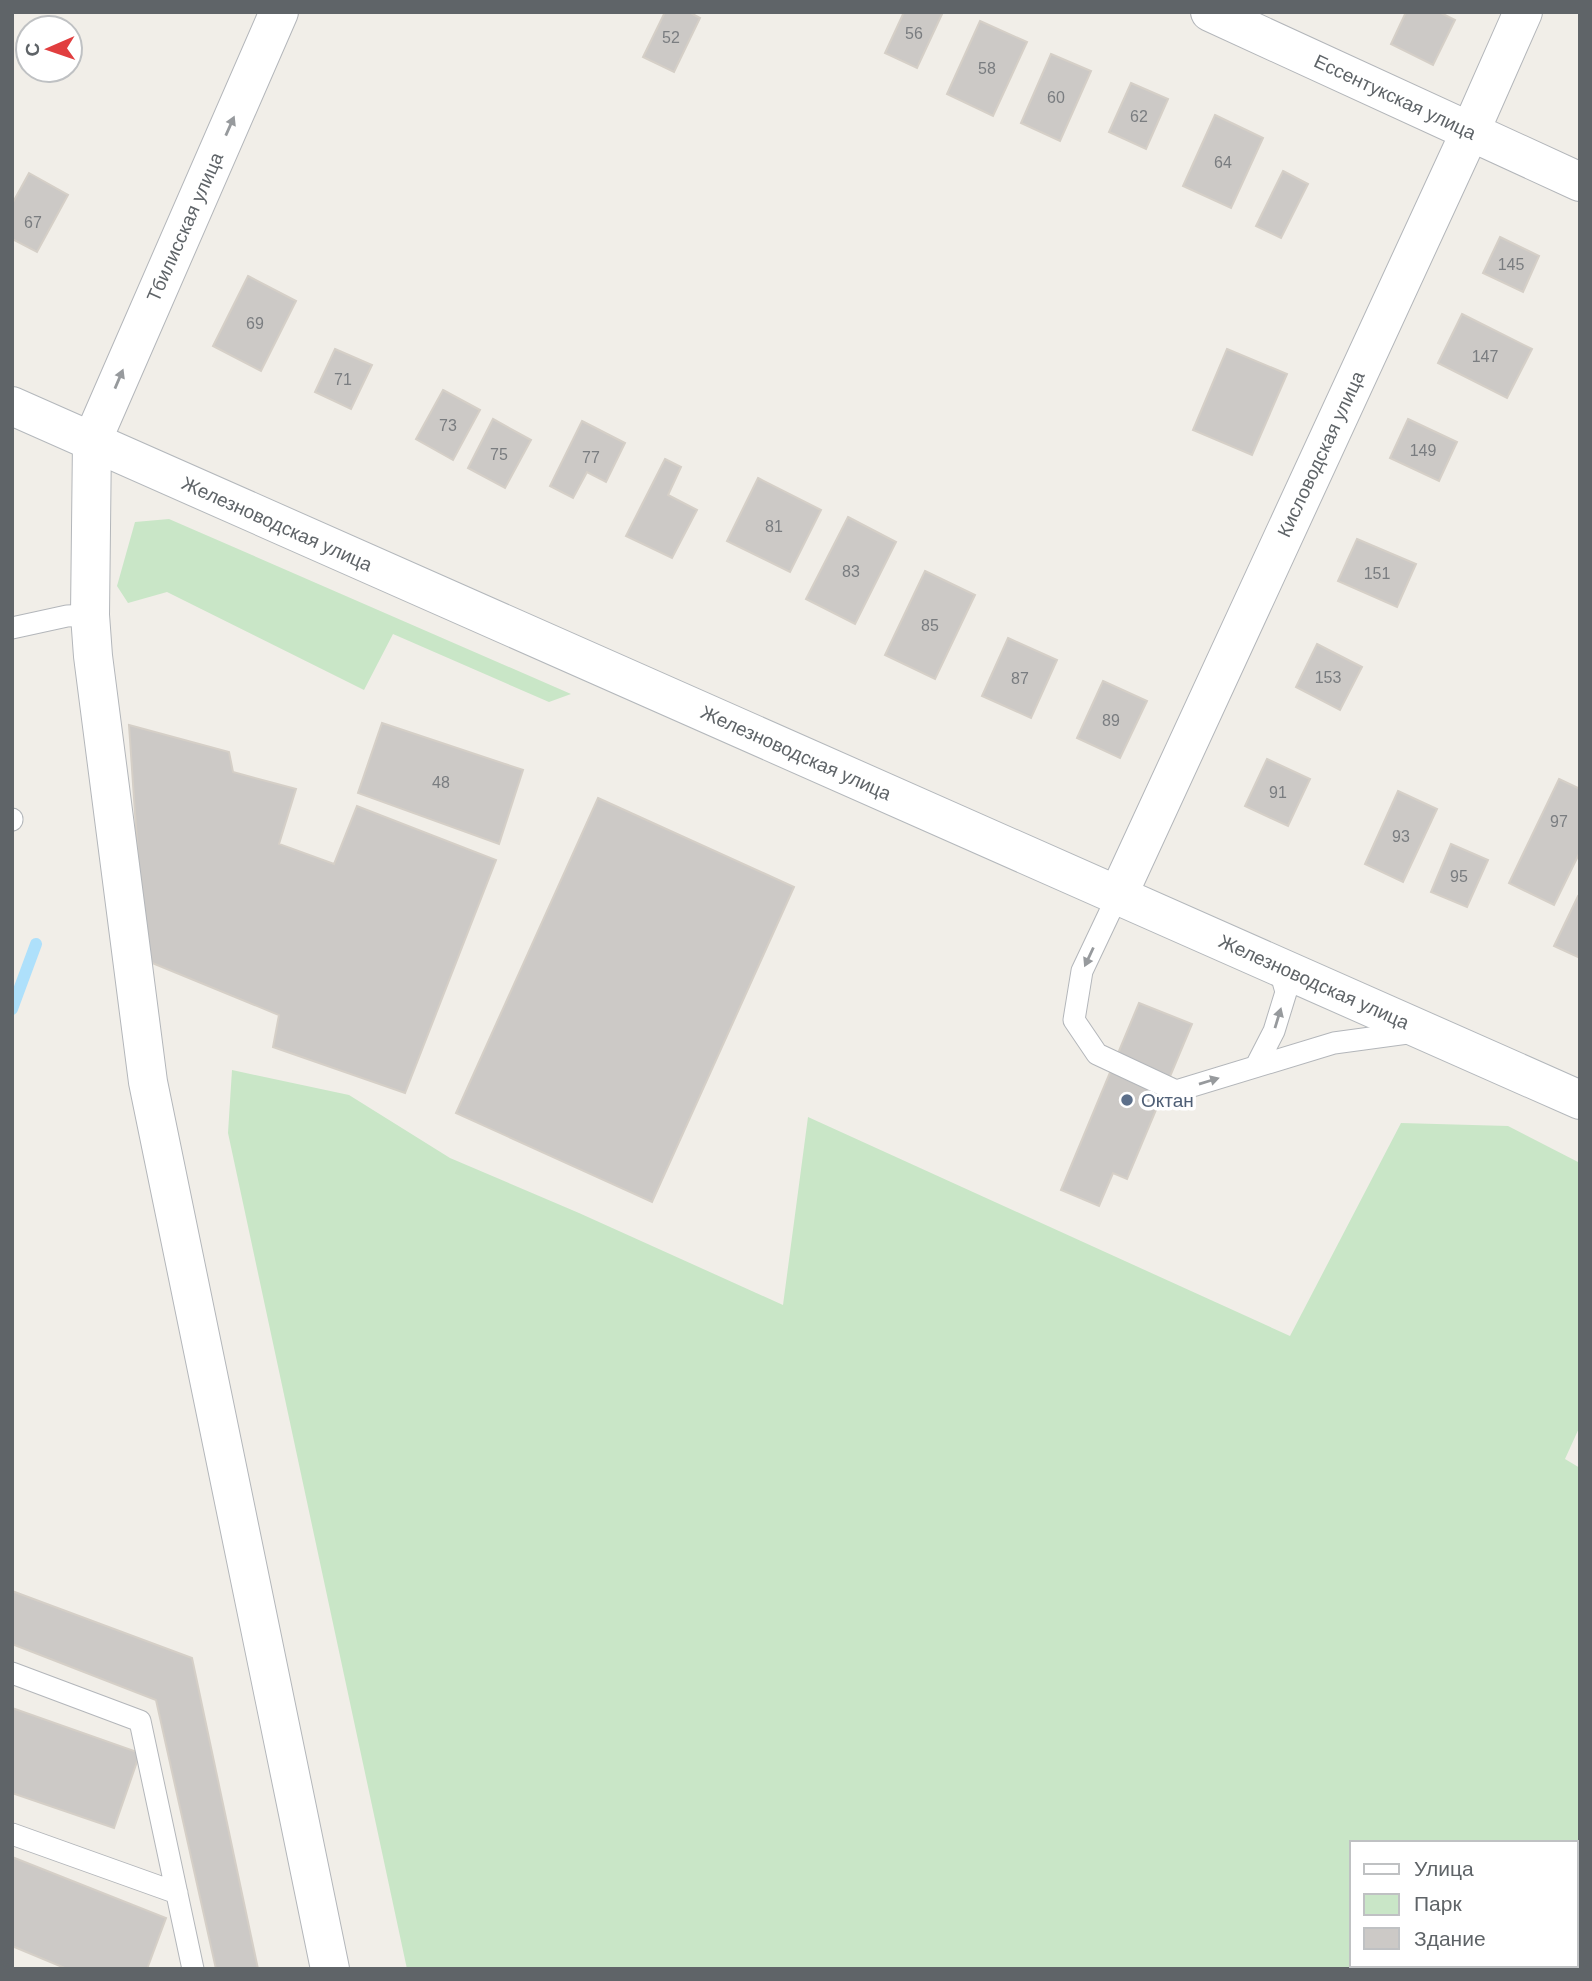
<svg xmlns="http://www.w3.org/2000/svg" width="1592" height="1981" font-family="Helvetica,sans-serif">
	<rect width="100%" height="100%" fill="#f1eee8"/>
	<path fill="#c9e6c7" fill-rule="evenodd" d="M169,519L571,694L549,702L393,634L364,690L167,592L128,603L117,586L135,522Z
		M232,1070L349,1095L450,1158L579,1213L783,1305L808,1117L1290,1336L1401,1123L1508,1126L1580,1163V1426L1565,1459L1580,1468V1969H407L228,1133ZM1352,1843H1576V1965H1352Z"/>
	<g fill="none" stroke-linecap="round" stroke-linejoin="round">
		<path stroke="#aee0fb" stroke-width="12" d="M12,1009L36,944"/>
	</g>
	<path fill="#ccc9c6" stroke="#d5cfc7" stroke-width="2" d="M665,12H689L700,18L674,72L643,57Z
		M904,12H943L917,68L885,53Z
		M1406,12H1439L1455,20L1433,65L1391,44Z
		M980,21L1027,42L993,116L947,94Z
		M1051,54L1091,71L1060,141L1021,123Z
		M1131,83L1168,99L1146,149L1109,132Z
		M1215,115L1263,138L1231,208L1183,186Z
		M1283,171L1308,184L1281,238L1256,226Z
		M29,173L68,195L37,252L12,239V204Z
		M1500,237L1539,256L1523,292L1483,273Z
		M248,276L296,301L261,371L213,346Z
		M1462,314L1532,349L1507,398L1438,363Z
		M335,349L372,365L351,409L315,392Z
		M1227,349L1287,374L1252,455L1193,430Z
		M443,390L480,410L453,460L416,439Z
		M493,419L531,440L505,488L468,468Z
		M1408,419L1457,442L1439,481L1390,458Z
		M582,421L625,443L606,482L587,472L573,498L550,486Z
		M665,459L681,467L668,495L697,510L672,558L626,536Z
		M758,478L821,510L790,572L727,541Z
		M848,517L896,542L855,624L806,599Z
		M1357,539L1416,564L1397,607L1338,581Z
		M925,571L975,595L935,679L885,655Z
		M1008,638L1057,660L1031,718L982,696Z
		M1317,644L1362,667L1340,710L1296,687Z
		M1103,681L1147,701L1120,758L1077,738Z
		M382,723L523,770L499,844L358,793Z
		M129,725L229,752L233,772L296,789L279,844L334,864L357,806L496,860L405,1093L273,1047L279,1015L145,960Z
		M1267,759L1310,779L1288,826L1245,806Z
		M1559,779L1580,789V852L1554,905L1509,883Z
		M1398,791L1437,809L1403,882L1365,864Z
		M598,798L794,887L652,1202L456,1113Z
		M1451,844L1488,860L1467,907L1431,892Z
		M1578,896L1580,897V958L1554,946Z
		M1139,1003L1192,1024L1127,1179L1113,1173L1099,1206L1061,1190Z
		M12,1591L192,1658L258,1969H216L156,1700L12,1644Z
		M12,1708L140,1753L114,1828L12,1793Z
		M12,1857L166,1918L147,1969H67L12,1946Z"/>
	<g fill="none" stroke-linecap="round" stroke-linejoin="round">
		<g stroke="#b3b6ba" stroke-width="23">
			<path id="service" d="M12,628L67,616L90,615
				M12,819V820
				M1118,895L1082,971L1074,1020L1097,1054L1176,1091L1334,1043L1415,1032
				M1256,1066L1274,1031L1286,992L1279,967
				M12,1673L140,1721L193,1969
				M12,1834L177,1893"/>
		</g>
		<g stroke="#b3b6ba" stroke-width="40">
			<path id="minor" d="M279,12L92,441L90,615L93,656L148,1082L330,1969
				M1210,12L1580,182
				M1118,895L1470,132L1523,12"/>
		</g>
		<g stroke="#b4b8bc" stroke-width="40">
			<path id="secondary" d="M12,406L1580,1100"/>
		</g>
		<use href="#service" stroke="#fff" stroke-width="21"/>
		<use href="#minor" stroke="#fff" stroke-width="38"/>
		<use href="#secondary" stroke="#fff" stroke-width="38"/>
	</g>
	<defs><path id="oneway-solid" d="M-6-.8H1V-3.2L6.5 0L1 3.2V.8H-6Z" transform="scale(1.75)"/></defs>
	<g fill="#979a9d">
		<use href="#oneway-solid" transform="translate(230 126) rotate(-66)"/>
		<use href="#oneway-solid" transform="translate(119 379) rotate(-67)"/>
		<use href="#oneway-solid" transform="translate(1089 957) rotate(115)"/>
		<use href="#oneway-solid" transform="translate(1278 1018) rotate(-73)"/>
		<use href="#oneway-solid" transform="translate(1209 1081) rotate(-17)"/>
	</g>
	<circle fill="#5c6f8a" stroke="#fff" stroke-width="2.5" cx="1127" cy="1100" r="7"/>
	<g text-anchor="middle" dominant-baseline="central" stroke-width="7" stroke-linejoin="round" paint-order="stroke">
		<g font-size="16" fill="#7a7d80">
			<text x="914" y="33">56</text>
			<text x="671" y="37">52</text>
			<text x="987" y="68">58</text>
			<text x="1056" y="97">60</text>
			<text x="1139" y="116">62</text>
			<text x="1223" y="162">64</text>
			<text x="33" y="222">67</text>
			<text x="1511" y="264">145</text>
			<text x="255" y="323">69</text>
			<text x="1485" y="356">147</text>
			<text x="343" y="379">71</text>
			<text x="448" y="425">73</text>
			<text x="1423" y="450">149</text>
			<text x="499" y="454">75</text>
			<text x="591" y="457">77</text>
			<text x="774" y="526">81</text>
			<text x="851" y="571">83</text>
			<text x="1377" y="573">151</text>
			<text x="930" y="625">85</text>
			<text x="1328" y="677">153</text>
			<text x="1020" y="678">87</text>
			<text x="1111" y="720">89</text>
			<text x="441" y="782">48</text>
			<text x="1278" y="792">91</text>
			<text x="1559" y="821">97</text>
			<text x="1401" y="836">93</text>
			<text x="1459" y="876">95</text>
		</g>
		<g font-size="19" fill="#5f6468" stroke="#fff">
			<text transform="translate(1395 97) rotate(25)">Ессентукская улица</text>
			<text transform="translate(185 227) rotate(-66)">Тбилисская улица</text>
			<text transform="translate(1321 454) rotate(-65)">Кисловодская улица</text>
			<text transform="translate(277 524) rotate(24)">Железноводская улица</text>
			<text transform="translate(796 753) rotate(24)">Железноводская улица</text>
			<text transform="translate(1314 982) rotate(24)">Железноводская улица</text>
		</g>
		<g font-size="19" fill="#4e5e75" stroke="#fff" text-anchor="start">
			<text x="1141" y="1100">Октан</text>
		</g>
	</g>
	<rect width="1592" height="1981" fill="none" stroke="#5f6468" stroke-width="28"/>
	<rect x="1350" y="1841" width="228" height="126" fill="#ffffff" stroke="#bfc1c3" stroke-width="2"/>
	<rect x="1364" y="1864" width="35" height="10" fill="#ffffff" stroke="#bfc1c3" stroke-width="2"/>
	<text x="1414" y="1876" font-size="21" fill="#5f6468">Улица</text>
	<rect x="1364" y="1894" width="35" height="21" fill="#c9e6c7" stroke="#bfc1c3" stroke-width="2"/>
	<text x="1414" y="1911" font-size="21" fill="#5f6468">Парк</text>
	<rect x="1364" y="1928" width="35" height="21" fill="#ccc9c6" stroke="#bfc1c3" stroke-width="2"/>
	<text x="1414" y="1946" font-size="21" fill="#5f6468">Здание</text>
	<g transform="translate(49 49) rotate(268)"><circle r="33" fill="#ffffff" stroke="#bfc1c3" stroke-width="2"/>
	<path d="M0-5L12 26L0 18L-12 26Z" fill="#e13e3f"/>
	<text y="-10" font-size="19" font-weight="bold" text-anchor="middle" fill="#5f6468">С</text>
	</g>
</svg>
